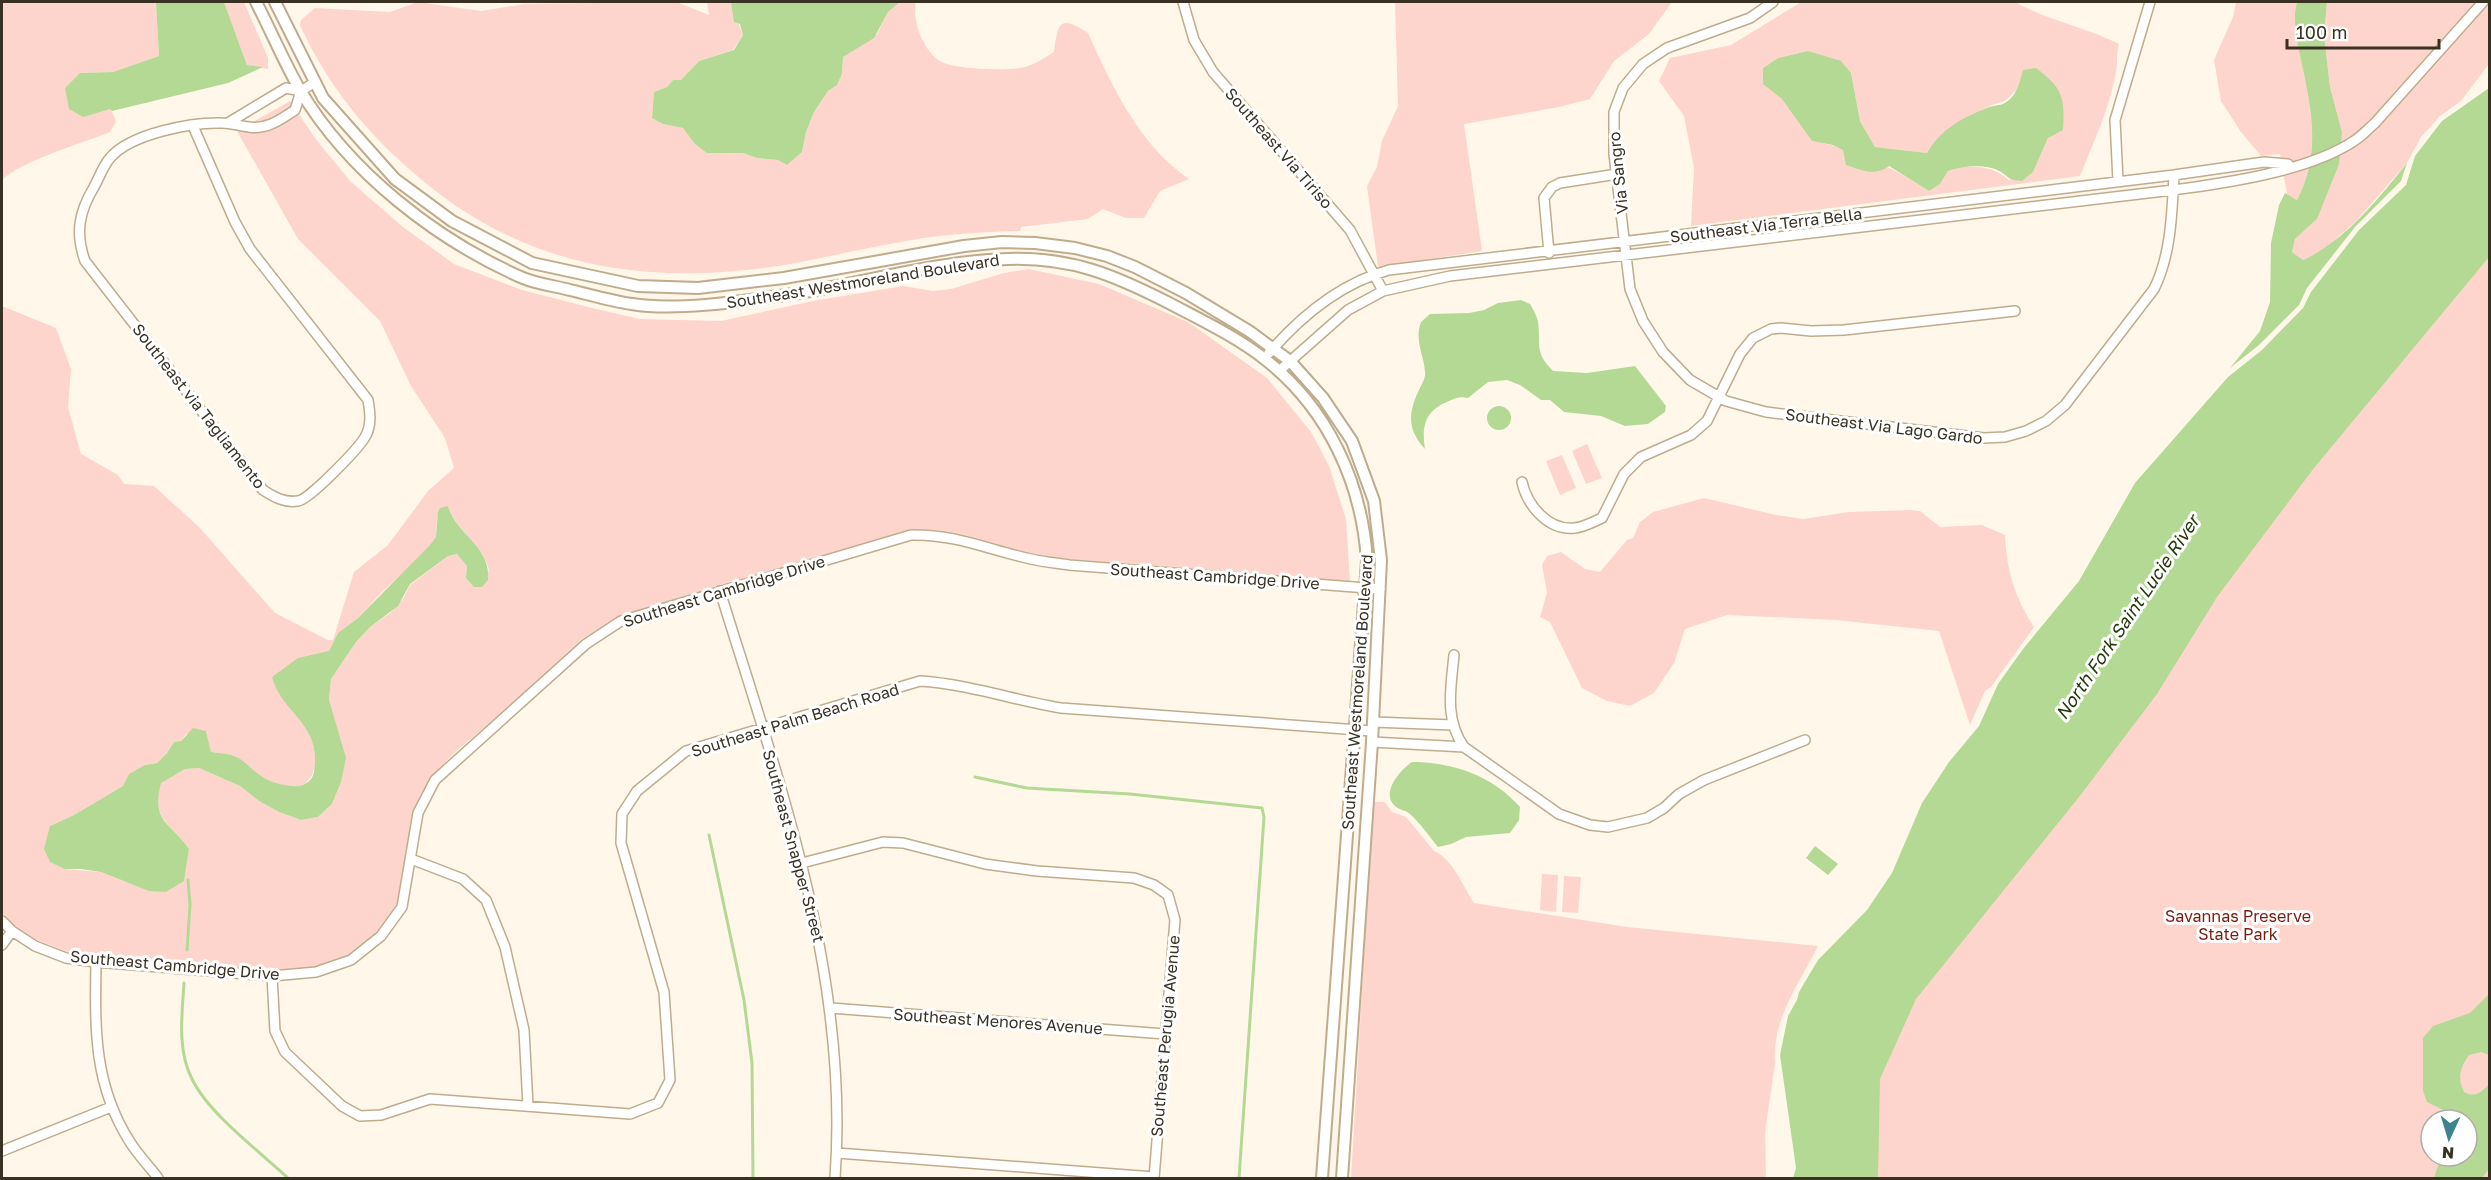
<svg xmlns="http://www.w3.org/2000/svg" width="2491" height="1180" font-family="'Golos Text',sans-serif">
	<rect width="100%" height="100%" fill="#fff7ea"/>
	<path fill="#fed5cd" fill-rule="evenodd" d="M2,2H156L159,56L113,72L80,73L111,109L116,122L110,132C86,142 15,163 2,181Z
		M224,2H244L268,58V69L247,65Z
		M418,2L481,11L524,4L676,2L709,15L707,2H731L743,35L733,50L699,61L681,80H673L667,87L654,92L652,117L663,124L683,128L707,153H743L757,158L778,160L787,164L802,152L806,132L814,112L828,91L837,85L842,74L843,57L877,34L888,12L900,2H915C916,6 915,10 915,15C917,31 925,50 938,60C951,70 1009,71 1025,67C1036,64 1044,58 1054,52C1058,23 1059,14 1088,33C1112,86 1139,145 1189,179L1160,191L1144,218H1126L1103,209L1088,219L1021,227L1020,231C977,232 933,235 890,244C845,252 801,264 756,269C616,285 502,257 398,159C356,120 323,76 300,25L301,20L315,8L390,12Z
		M1395,2H1672L1649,34L1614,61L1590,99L1559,107L1464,124L1482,251L1378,267L1367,186L1377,167L1382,141L1398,106Z
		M1801,2H2015C2047,20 2085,27 2119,44C2116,53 2118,62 2116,72C2110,108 2093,143 2080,176L1691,226L1694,168L1684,116L1659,81L1670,58L1731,45ZM1808,51L1851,73L1860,121L1875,147L1927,153C1940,132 1965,120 1986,108C2003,99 2002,107 2017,89L2048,138L2033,172L2009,180C1993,165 1969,164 1948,171L1940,184L1929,191C1894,168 1854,148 1812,141L1763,68L1778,58Z
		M2236,2H2297C2292,18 2297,40 2300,56C2311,106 2322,152 2297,200L2287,194L2280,154L2261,156L2241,132L2221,101L2214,60L2233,17Z
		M2327,2H2489V64L2461,101L2440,116L2421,137L2407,163L2356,221L2323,251L2303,260L2292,252L2295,239L2317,219L2342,132L2330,87L2324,36Z
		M290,101L315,138L350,181L403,227L454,264L522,290L588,307L640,319L721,321L813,301L903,286L933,291L951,289L1004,273L1029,269L1099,284L1188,322L1267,378L1311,432L1329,466L1346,519L1350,581L1069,559C1057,557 1044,556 1032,553C988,543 958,528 911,529L620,616L582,639L502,713L456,751L431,777L413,810L397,904L378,932L349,955L315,967L272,970L97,956L68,952L37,940L15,926L2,913V306L56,328L71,369L68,407L81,454L118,475L124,484L154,486L200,528L275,613L328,640H333L354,572L388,545L428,491L454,468L445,438L411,386L380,321L298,239L237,131ZM448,506C455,531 485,545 489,571L466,578L467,566L458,554L448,556L410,585L403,599L390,613L370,627L356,642L331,679L329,700L341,782L332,804L318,817L301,820L279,812L259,801L240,786L199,768L185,769L160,783C152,822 170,822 189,849L184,881L126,882L101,872L65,869L50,826L74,815L123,786L145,765L157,763L167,753L174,742L181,741L186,734L206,731L211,752C218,753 227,753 234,756C243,760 250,771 259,776C286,791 316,795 315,756C314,735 299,713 283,700L329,651L338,633L358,618L381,593L422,555L436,537L437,519Z
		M2489,194V1178H1836L1848,1042ZM2431,1120H2467V1156H2431Z
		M1587,444L1602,478L1586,484L1572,451Z
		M1562,455L1576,488L1560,495L1546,461Z
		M1704,498L1776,515L1803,519L1849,512L1910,510L1920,511L1940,527L1982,525L2005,535C2006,568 2015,599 2034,627L1991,687L1985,691L1970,725L1939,631L1836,620L1727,615L1685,629L1674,663L1654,693L1630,706L1607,701L1582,688L1550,622L1540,617L1547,593L1542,565L1547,556L1561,552L1585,569L1600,572L1627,540L1633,538L1640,522L1653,512Z
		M1373,802H1385L1392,812L1406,817L1434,851C1452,858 1463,886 1474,903L1627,927L1818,946C1800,982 1771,1021 1775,1063L1765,1132L1766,1178H1351Z
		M1542,874L1558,875L1556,912L1540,910Z
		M1564,876L1581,877L1578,913L1562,912Z"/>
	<path fill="#b3d994" d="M156,2H224L247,65L263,67L228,83L112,111L110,109L83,117L69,109L65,88L80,73L113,72L159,56Z
		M731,2H900L888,12L874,38L843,57L842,74L837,85L828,91L814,112L806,132L802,152L787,165L778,160L757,158L743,153H707L695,144L683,128L663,124L652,118L654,92L667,87L673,80H681L699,61L734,50L743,35L740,24L734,22Z
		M2297,2H2327L2324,36L2330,87L2342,132L2339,164L2317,219L2295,239L2292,252L2303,260C2345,241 2379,198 2407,163L2401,181L2355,227L2307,288L2299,305L2259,345L2230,368L2260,331L2270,302L2271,243L2279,205L2285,193L2297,200C2322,152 2311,106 2300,56C2297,40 2292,18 2297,2Z
		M1808,51L1841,61L1851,73L1860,121L1875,147L1927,153C1941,129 1962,118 1987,108C1992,105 2000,106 2005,103C2017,96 2020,81 2023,70L2036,68C2063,88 2065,98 2063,130L2048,138L2033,172L2022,181C2009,180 2011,179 2001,172C1986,163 1963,166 1948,171L1940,184L1929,191L1889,166C1875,177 1861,170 1846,165L1843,150L1833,145L1812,141L1782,99L1763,84V68L1778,58Z
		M2489,88V257L2314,468L2217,597L2157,694L2079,797L1916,999L1880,1079L1878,1178H1793L1796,1168L1780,1055L1788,1016L1797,1000L1799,992L1818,960L1867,910L1892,873L1922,803L1949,762L1979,726L1998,684L2023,649L2079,581L2135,483L2228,377L2262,350L2303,308L2311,292L2359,230L2406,185L2415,156L2442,121Z
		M1521,300L1530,304C1533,309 1537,316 1538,322C1541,344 1534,352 1553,371L1587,373L1635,366L1666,406L1665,412L1648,424L1625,426L1601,416L1564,412L1550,400H1541L1520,385L1507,380L1488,382L1468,398C1460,396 1456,398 1449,401C1426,410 1421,425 1425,449C1407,429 1408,413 1419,390C1421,385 1426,378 1425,372C1424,355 1414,340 1421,322L1430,314L1469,313L1484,310L1498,303Z
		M1487 418a12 12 0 1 1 24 0a12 12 0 1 1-24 0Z
		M448,506C456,535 491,545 488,580L482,587H474L466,578L467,566L457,554L448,556L410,584L398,606L370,627L356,642L331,679L329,700L346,758L341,782L332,804L318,817L301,820L279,812L259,801L240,786L199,768L185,769L161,783C151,822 170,822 189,849L184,881L166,892L149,891L101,872L81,869H65L50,862L44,849L50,826L74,815L123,786L129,774L145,765L157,763L167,753L174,742L181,741L193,728L206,731L211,752C218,753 227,753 234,756C248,761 256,778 276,783C289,786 301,790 311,779C315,774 314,768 315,761C316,721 280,710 272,677L298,658L329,651L338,633L358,618L429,546L436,537L438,512L440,508Z
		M1412,762C1453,762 1493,776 1520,807L1519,820L1510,833L1466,837L1451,844L1438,847C1429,836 1420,823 1410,814C1406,810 1398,810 1394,805C1381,792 1401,769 1412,762Z
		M1815,846L1838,864L1828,875L1806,858Z
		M2489,994V1055L2481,1052L2469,1055C2460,1068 2457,1077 2464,1092C2475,1098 2481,1093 2489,1084V1169L2482,1178H2434L2441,1156H2467V1120H2457V1117L2427,1102L2423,1091V1038L2433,1026L2470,1013Z"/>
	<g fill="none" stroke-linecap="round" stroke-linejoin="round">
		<path stroke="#b3d994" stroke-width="3" d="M975,777L1027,788L1130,794L1262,808L1264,817L1239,1178
			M709,835L744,1000L752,1063L753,1178
			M187,950L190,905L188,880
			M184,983C182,1014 177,1050 192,1079C208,1113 260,1152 288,1178"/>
		<g stroke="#bfac8d" stroke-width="12">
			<path id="minor" d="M1183,2L1194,40L1213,72L1350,230L1383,291
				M1773,2L1750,18L1667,48L1643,64L1623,88L1614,112V154L1630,289L1643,321L1663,352L1690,380L1726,401L1766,412L1984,438L2005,437L2026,431L2046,421L2065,405L2154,289C2171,255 2172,213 2174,175
				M228,123L286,88L301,91L315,82
				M193,126L235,222L250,249L368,400C370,412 372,426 365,437C359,448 309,500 298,501C284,503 274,497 263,490L85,261C75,233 79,212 94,187C99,178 103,166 110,158C130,134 191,122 222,123C231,123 240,126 249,127C267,130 281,119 295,110L301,91
				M2118,181L2115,120L2150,2
				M1549,253L1544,198L1552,187L1560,183L1617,174
				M1269,353C1301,316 1341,283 1389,270L2174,175L2264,162L2288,164
				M1279,371L1348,310L1383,291L1450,276L2173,190C2227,183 2309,171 2354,141C2362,136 2368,129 2375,123L2483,2
				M1522,482C1527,505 1548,531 1575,528C1584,527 1593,522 1602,518L1624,474L1641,457L1691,435L1707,421L1740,354L1753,338L1771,329L1781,328L1811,331L1844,330L2015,311
				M720,591C779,782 850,975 835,1178
				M1454,655C1451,687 1444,719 1464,747
				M1373,722L1453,725
				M1372,742L1464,747L1559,814L1590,825L1608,827L1647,818L1664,808L1679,794L1704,780L1805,740
				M411,859L463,879L486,900L505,947L524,1030L528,1106
				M802,863L883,842L903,843L985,864L1037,871L1134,878L1154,885L1168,895L1175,920L1154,1178
				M2,921L12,931L35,946L66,958L96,962L272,976L316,972L351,960L381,936L402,907L418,813L435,780L586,644L621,621L911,535C956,534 989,550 1031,559C1044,562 1056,563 1069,565L1380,589
				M2,945L12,931
				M96,962C95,1027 93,1084 130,1142C138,1155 149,1166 158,1178
				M272,976L275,1031L285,1052L342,1106L360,1116L381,1115L430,1099L630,1114L658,1103L670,1080L664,992L621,843L622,814L637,791L686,751L920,681C967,684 1014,700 1061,708L1372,731
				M831,1008L1165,1034
				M2,1151L111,1107
				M837,1153L1154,1177"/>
		</g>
		<g stroke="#bfac8d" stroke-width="14">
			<path id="tertiary" d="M256,2C271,31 284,62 300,90C349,172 436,240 523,278C537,284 555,286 570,290C591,295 611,301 632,304C673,311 738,302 779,296C855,286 931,261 1008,259C1072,257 1114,275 1169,303C1201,320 1237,337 1266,360C1328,409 1362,483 1367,561L1322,1178
				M275,2L323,98L395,179L452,221L532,263L638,286L698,288L784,278L964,246L1002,242L1035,243L1075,248L1107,256L1135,267L1186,293L1249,331L1290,361L1323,398L1352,441L1374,501L1381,560L1372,742L1342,1178"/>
		</g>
		<use href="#minor" stroke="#fff" stroke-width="9"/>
		<use href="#tertiary" stroke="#fff" stroke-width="10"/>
	</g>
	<g text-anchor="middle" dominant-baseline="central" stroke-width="6" stroke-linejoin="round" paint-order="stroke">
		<g font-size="16" fill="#393124" stroke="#fff">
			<text transform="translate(1279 148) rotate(49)">Southeast Via Tiriso</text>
			<text transform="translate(1618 173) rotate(-96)">Via Sangro</text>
			<text transform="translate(1766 225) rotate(-7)">Southeast Via Terra Bella</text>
			<text transform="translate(863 281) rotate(-9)">Southeast Westmoreland Boulevard</text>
			<text transform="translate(199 406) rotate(52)">Southeast via Tagliamento</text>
			<text transform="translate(1884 426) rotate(7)">Southeast Via Lago Gardo</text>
			<text transform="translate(1215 576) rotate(4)">Southeast Cambridge Drive</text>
			<text transform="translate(724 591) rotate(-17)">Southeast Cambridge Drive</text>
			<text transform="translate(1357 692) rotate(-86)">Southeast Westmoreland Boulevard</text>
			<text transform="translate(795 720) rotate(-17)">Southeast Palm Beach Road</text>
			<text transform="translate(794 846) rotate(75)">Southeast Snapper Street</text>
			<text transform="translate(175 965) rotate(5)">Southeast Cambridge Drive</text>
			<text transform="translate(998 1021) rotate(4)">Southeast Menores Avenue</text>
			<text transform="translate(1165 1036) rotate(-85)">Southeast Perugia Avenue</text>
		</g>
		<g font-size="16" fill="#7a1b10" stroke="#fff">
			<text x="2238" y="916">Savannas Preserve<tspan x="2238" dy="18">State Park</tspan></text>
		</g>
		<g font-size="18" font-style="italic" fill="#233a08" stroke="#fff">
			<text transform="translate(2127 617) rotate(-56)">North Fork Saint Lucie River</text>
		</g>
	</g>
	<rect width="2491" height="1180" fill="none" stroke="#393124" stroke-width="6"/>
	<g transform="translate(2449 1138) rotate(184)"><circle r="28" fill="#ffffff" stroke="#b0ada7" stroke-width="1.5"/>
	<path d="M0-4.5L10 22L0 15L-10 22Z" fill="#3e848e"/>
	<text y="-9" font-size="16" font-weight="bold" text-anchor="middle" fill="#393124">N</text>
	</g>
	<path d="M2287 39v9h152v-9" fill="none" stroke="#393124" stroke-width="3"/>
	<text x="2296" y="39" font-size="18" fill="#393124" stroke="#ffffff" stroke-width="4.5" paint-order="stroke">100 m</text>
</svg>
